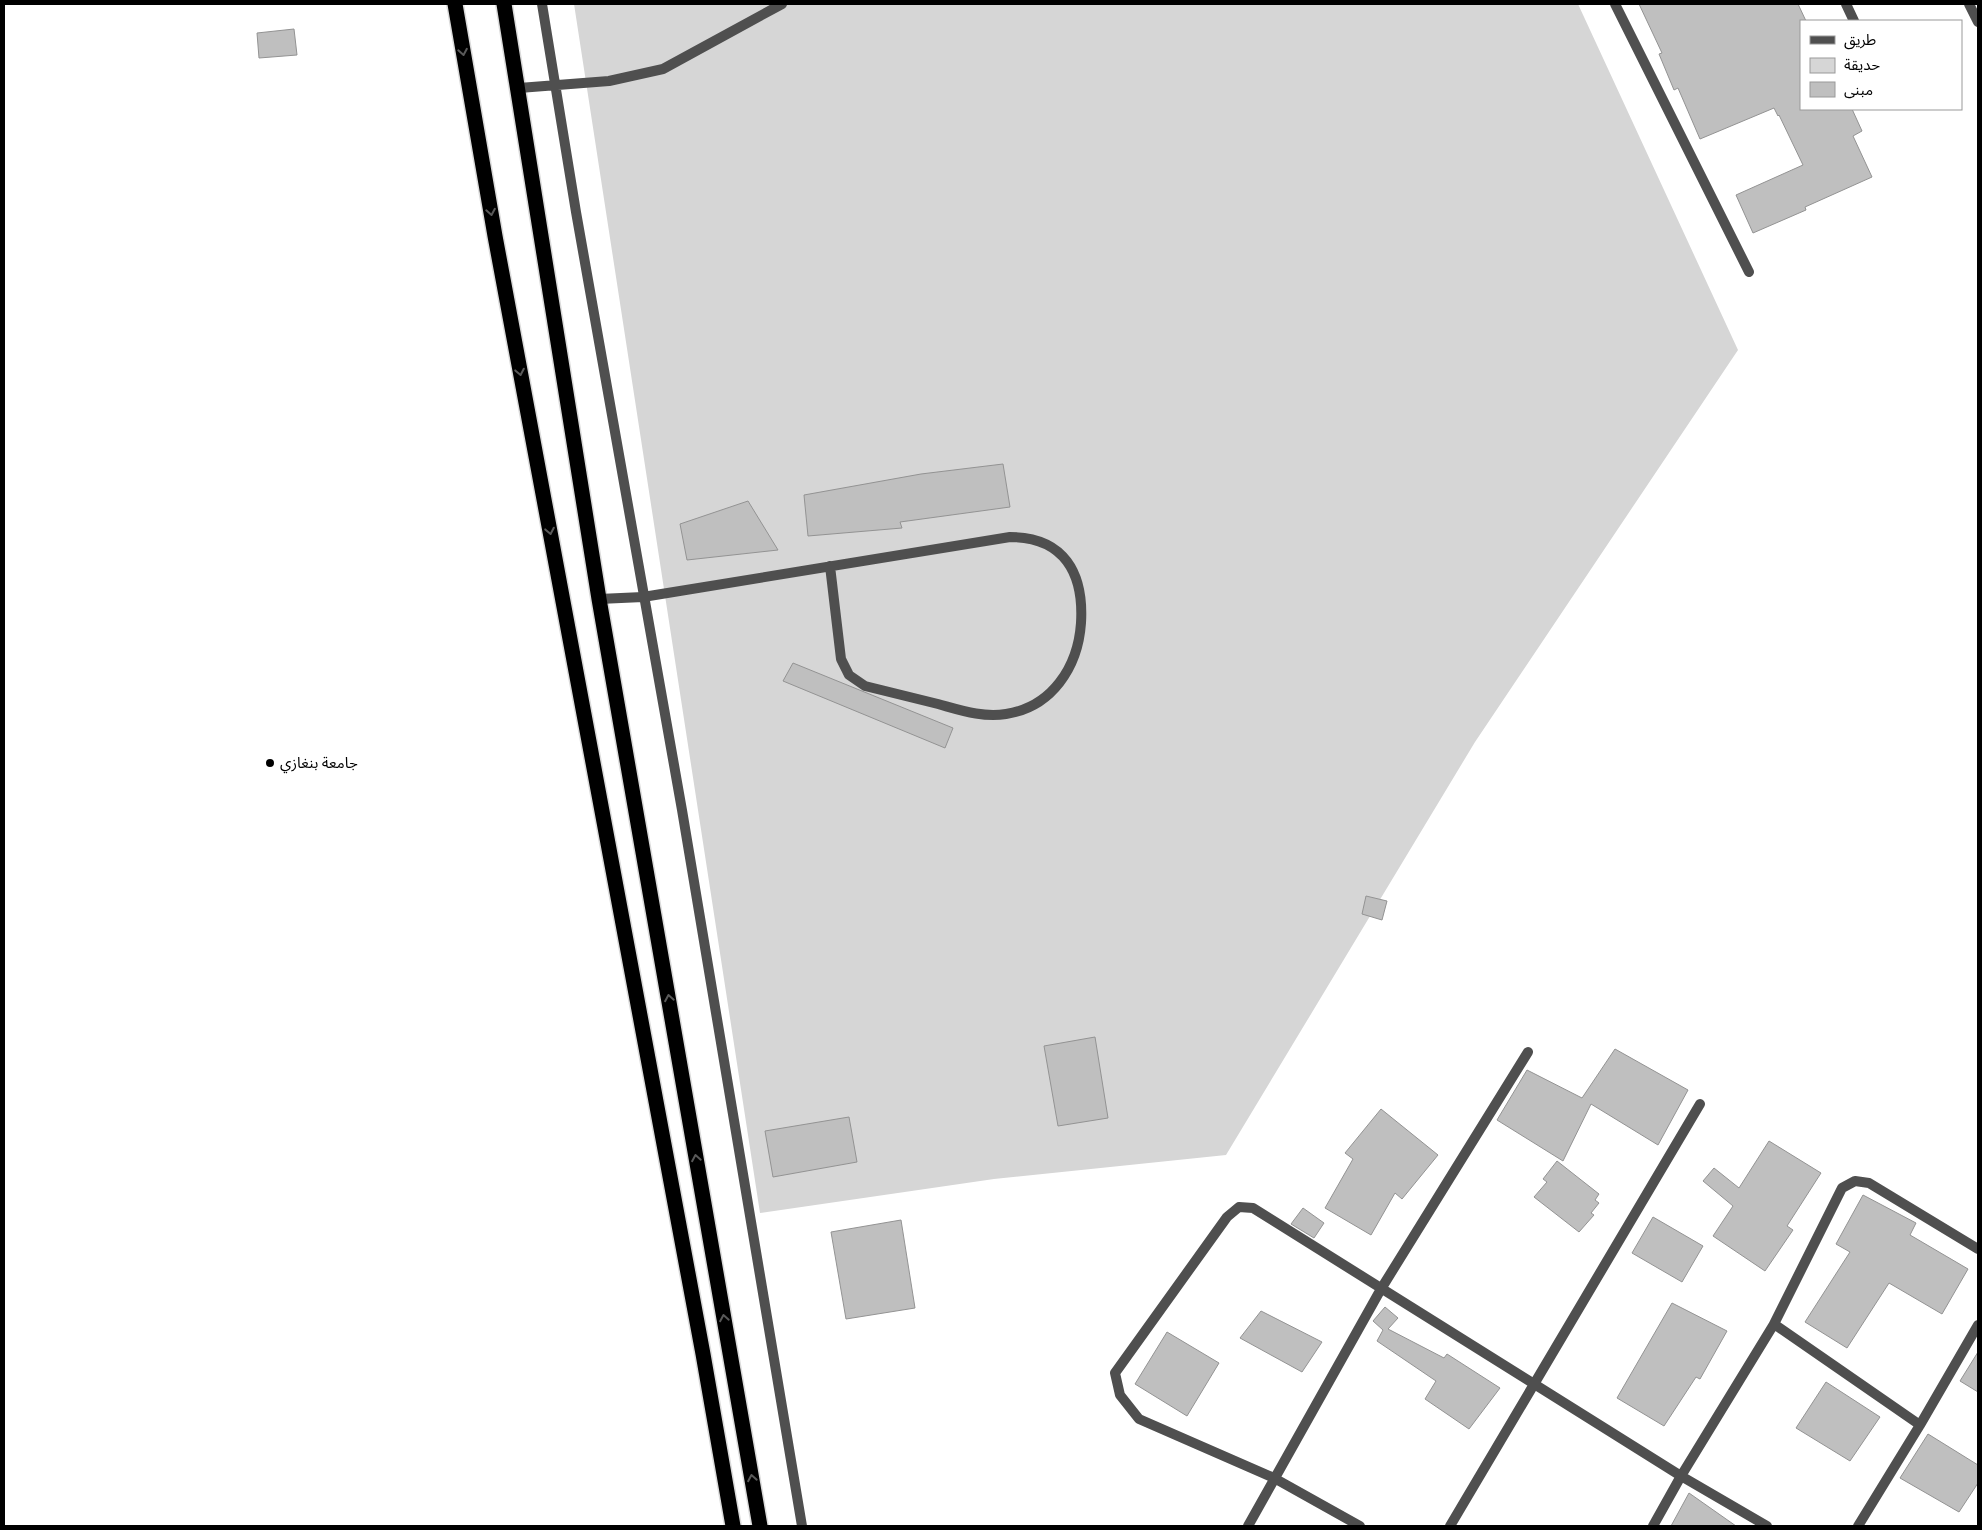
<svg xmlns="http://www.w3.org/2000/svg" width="1982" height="1530" font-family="'Roboto Condensed','Noto Sans Arabic',sans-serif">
	<rect width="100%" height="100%" fill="#fff"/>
	<path fill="#d6d6d6" d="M574,4H1578L1738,350L1475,742L1226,1155L994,1179L760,1213Z"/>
	<path fill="#bfbfbf" stroke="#939393" d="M1639,4H1798L1806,21H1801V109H1852L1862,131L1853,136L1872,177L1805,207L1806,210L1753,233L1736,195L1803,165L1779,115L1778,116L1774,108L1700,139L1678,88L1674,90L1659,54L1662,53Z
		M294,29L297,55L259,58L257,33Z
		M1003,464L1010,507L900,522L902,528L808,536L804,495L921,474Z
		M748,501L778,550L687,560L680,524Z
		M793,663L953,728L945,748L783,681Z
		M1366,896L1387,901L1382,920L1362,914Z
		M1095,1037L1108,1118L1058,1126L1044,1046Z
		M1615,1049L1688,1090L1658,1145L1591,1104L1563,1161L1497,1120L1527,1070L1582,1098Z
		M1381,1109L1438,1155L1402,1199L1395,1193L1371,1235L1325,1208L1353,1159L1345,1153Z
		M849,1117L857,1162L773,1177L765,1131Z
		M1769,1141L1821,1173L1787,1226L1793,1230L1765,1271L1713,1236L1733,1206L1703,1181L1714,1168L1739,1188Z
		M1557,1161L1599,1194L1595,1200L1599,1203L1591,1213L1594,1215L1579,1232L1534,1197L1547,1182L1543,1179Z
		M1863,1195L1916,1223L1910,1235L1968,1269L1942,1314L1889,1283L1847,1348L1805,1322L1850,1252L1836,1244Z
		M1303,1208L1324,1223L1314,1238L1291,1224Z
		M1653,1217L1703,1246L1682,1282L1632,1253Z
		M901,1220L915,1308L846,1319L831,1232Z
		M1672,1303L1727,1331L1700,1379L1696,1377L1664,1426L1617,1398Z
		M1385,1307L1398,1318L1388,1329L1444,1358L1447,1354L1500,1388L1469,1429L1425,1399L1436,1381L1377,1341L1383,1330L1373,1321Z
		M1261,1311L1322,1342L1302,1372L1240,1338Z
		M1167,1332L1219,1363L1187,1416L1135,1384Z
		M1978,1352V1392L1960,1381Z
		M1826,1382L1880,1417L1850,1461L1796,1428Z
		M1928,1434L1978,1465V1483L1959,1512L1900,1478Z
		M1689,1493L1736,1526H1671Z"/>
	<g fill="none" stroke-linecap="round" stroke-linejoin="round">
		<g stroke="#dbdbdb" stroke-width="18">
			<path id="highway" d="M455,4L495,236L703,1354L733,1526
				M504,4L599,599L760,1526"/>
		</g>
		<path stroke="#4f4f4f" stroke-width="10" d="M542,4L576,212L682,810L802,1526
			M1615,4L1749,272
			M1846,4L1854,21
			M1969,4L1978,22
			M519,88L609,81L663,69L782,4
			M599,599L643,597L1010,537C1064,537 1084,573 1081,623C1078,667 1052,707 1006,714C983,718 960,710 938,704C914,698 889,692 865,686L849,675L841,659L830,566
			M1920,1425L1978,1325
			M1248,1526L1381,1289L1528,1052
			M1360,1526L1274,1478L1139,1419L1120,1395L1115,1373L1227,1217L1239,1207L1253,1208L1681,1476L1767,1526
			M1450,1526L1700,1104
			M1653,1526L1681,1476L1774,1324
			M1858,1526L1920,1425L1774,1324L1842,1188L1855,1181L1869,1183L1978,1249"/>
		<use href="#highway" stroke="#000" stroke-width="15"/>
	</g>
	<defs><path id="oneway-chevron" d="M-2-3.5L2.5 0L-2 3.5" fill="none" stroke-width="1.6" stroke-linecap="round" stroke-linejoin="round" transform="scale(1.25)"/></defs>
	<g stroke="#595959">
		<use href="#oneway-chevron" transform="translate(463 52) rotate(80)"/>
		<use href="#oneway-chevron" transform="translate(491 212) rotate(80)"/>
		<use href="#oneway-chevron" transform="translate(520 372) rotate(79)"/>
		<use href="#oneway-chevron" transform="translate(550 531) rotate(79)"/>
		<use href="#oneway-chevron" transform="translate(669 998) rotate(-100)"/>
		<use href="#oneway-chevron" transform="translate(696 1158) rotate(-100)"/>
		<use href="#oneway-chevron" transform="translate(724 1318) rotate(-100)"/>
		<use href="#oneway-chevron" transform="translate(752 1478) rotate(-100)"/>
	</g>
	<circle fill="#000" stroke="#fff" stroke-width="2" cx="270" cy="763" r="5"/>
	<g text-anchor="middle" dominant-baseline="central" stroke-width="4.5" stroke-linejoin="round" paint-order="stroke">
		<g font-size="15" fill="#000" stroke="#fff" text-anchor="start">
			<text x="280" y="763">جامعة بنغازي</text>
		</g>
	</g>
	<rect width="1982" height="1530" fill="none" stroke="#000000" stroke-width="10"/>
	<rect x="1800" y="20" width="162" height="90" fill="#ffffff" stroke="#999999"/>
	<rect x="1810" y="36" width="25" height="8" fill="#4f4f4f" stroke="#999999"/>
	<text x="1844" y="45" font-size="15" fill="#000000">طريق</text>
	<rect x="1810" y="58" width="25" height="15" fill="#d6d6d6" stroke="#999999"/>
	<text x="1844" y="70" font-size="15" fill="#000000">حديقة</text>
	<rect x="1810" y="82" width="25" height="15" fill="#bfbfbf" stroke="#999999"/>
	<text x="1844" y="95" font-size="15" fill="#000000">مبنى</text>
</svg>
